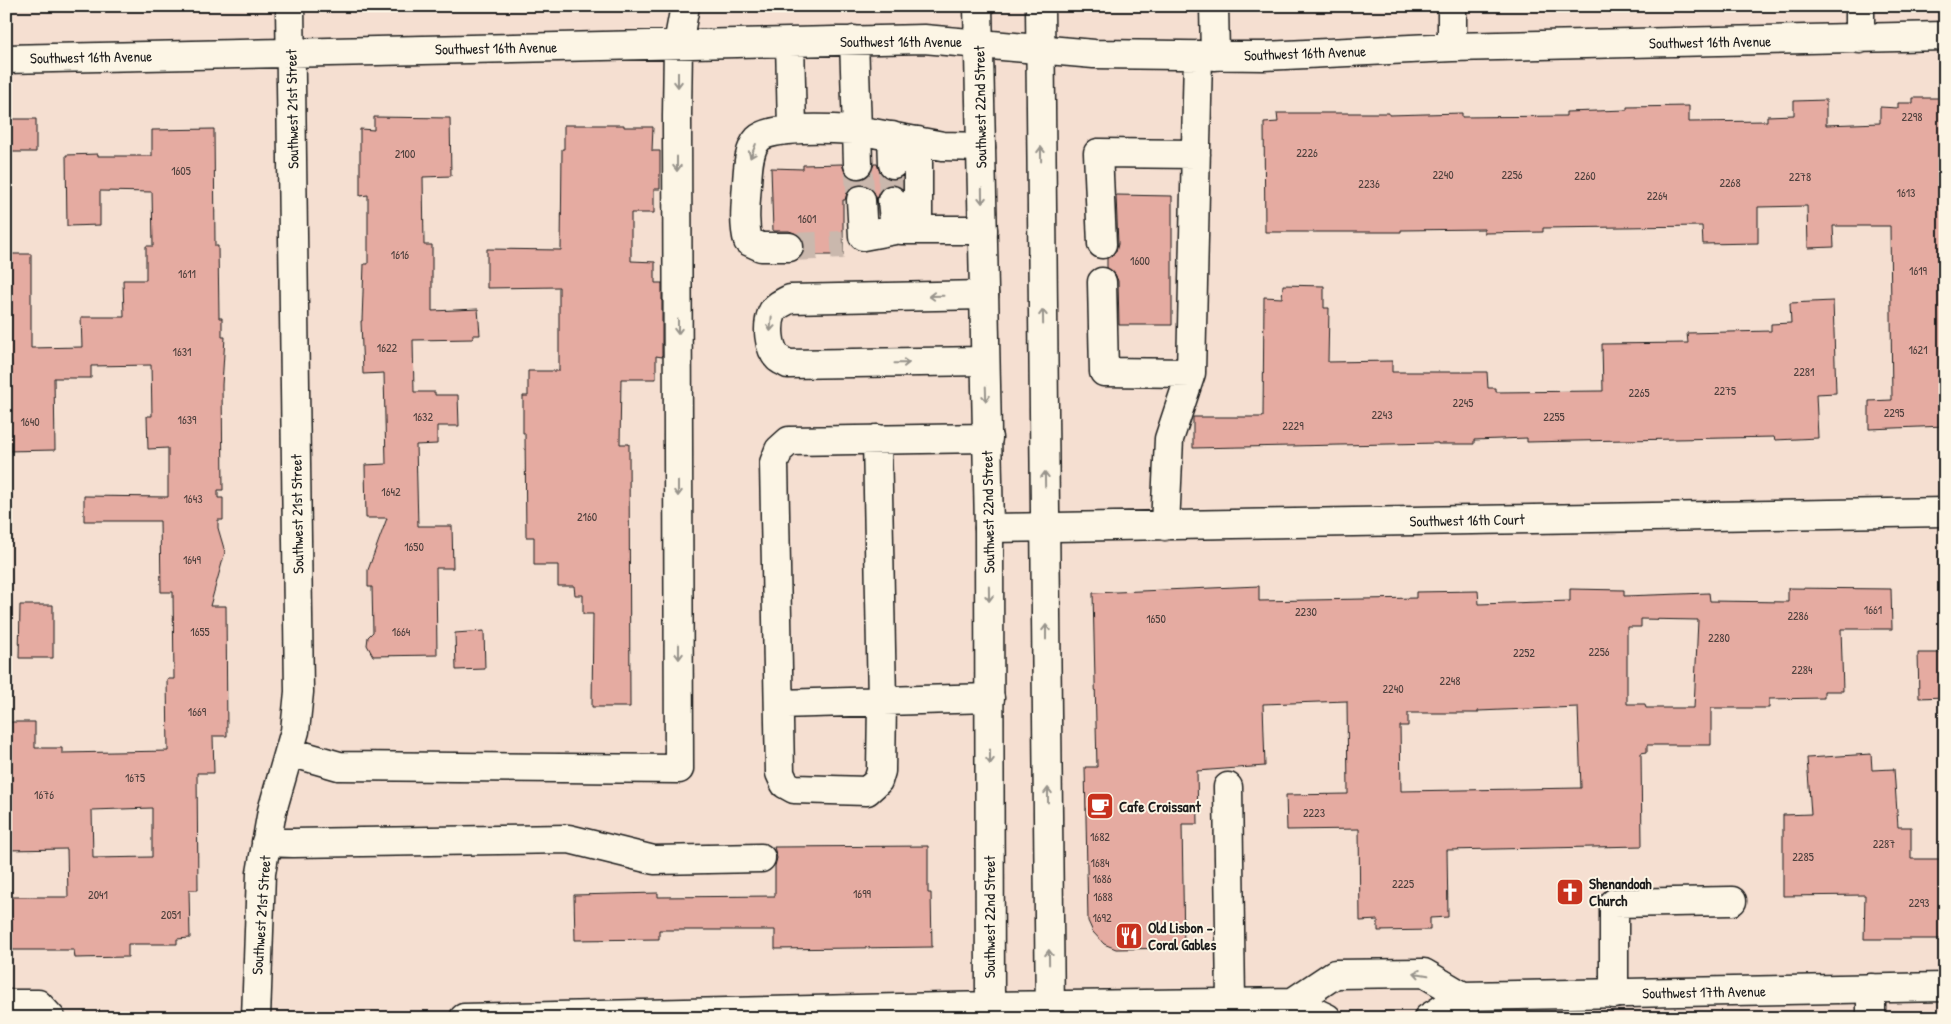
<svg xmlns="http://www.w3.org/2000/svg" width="1951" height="1024" font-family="'Patrick Hand',sans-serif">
	<rect width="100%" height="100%" fill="#f5dfd1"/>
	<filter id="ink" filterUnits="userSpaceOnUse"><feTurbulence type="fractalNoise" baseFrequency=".02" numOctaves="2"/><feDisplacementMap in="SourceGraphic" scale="10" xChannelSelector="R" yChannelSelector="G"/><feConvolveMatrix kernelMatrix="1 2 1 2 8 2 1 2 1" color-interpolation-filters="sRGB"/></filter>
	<g filter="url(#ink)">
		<path fill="#e5aba1" stroke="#1c1c1c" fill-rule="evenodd" d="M1913,98H1945V426L1869,429V401L1892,400L1890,226H1833L1834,247L1808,248L1807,206L1758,207V243L1703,244L1702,226L1543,228V232L1484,233V229L1401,230V232H1265L1264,123L1278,122L1277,113H1389V115L1462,113V117L1566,116V112L1627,110V107L1689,106V122L1767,121V116L1794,115V101L1826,100V125L1880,123V107L1898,108V103H1913Z
			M374,117L450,118L451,176L423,177L424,245H432V311L478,309L480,335H473V339L413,340L414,392H435V395H458L459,426H437V444L416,445L418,526H452L453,568H436L437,655L373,656L367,645L368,637L373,632L372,587H368V570L387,518H366L365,465L386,464L384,373L363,374L361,321H362L364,264H368V195L360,196V129L374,130Z
			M6,119H36V152H6Z
			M564,125H624V127H653L652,151H660V189H654V213H631V261L655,262V283H662V357L656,356V379H621L620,444H629L630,707H592L593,614H583V595H575L574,586H558V565H534V537H526L525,433H523V396H528V371H559V287L487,288V249L561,250L562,149H564Z
			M214,129L215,246H218L219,318H222V337H225L222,385L223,490H218V498H223V520H218V528L225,552L210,606H226L227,736H213L214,773H197L198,890H189L190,938L177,939V944H128V957L75,958L74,950H6V897H68L67,849L6,850V722H35V748H62V753L168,751L167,679H174L173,592H161L160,521H84V496L168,497V448L148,449L147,416H152L151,365L91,366V378H54L55,450L6,451V254H31V348L82,347L81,317H124L123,280H146V246H153L152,192L100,191V225L67,226L66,155L98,154V156H152V130ZM152,808V857L93,858L92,810Z
			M842,164L845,173L850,177L858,180L867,177L871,172L874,164H877L880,172L886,178L894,180L902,176V189L898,186L891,184L883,187L878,193L877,200L874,192L868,186L860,184L852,187L847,193L845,200H843V255H803L805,247L803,240L797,234L789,231H773L771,168L803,169V165Z
			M1116,195L1172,196V325H1119L1118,281L1115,274L1107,268V258L1116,252L1118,244Z
			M1283,285L1324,286V308H1329L1328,362L1392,361V372H1487L1488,388H1496V392L1603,391L1602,344L1688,343L1687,333L1771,331V324L1791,323L1790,303L1833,301L1836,393L1816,394L1818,438L1775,440L1774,437L1527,442V438L1474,440V444H1438V443L1193,448V417H1263L1264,297L1282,298Z
			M1259,586V601L1416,598V592L1478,591L1479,604L1570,601V589L1624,590V596L1709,593L1710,601L1788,602V588L1891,589L1892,629H1841L1843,691H1824V698L1769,699V708H1711V745H1647V752L1641,753L1642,846L1447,850L1448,917L1430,918V930L1378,931V920L1360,921L1359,829L1287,830L1286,795L1348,794L1347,701L1263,704L1265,766L1197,771L1198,824H1182L1184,948L1116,949L1104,944L1093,932L1088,921L1085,767H1097L1093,593ZM1641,619L1698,620L1694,708H1646L1645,704H1627V627H1641ZM1578,707L1581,788L1401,791L1400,726H1408V713H1478V711Z
			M20,605H53V658H19Z
			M484,631L485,669L456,670L455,633Z
			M1918,653H1945V697L1919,698Z
			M1871,754L1872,770L1894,769L1898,827H1911V859H1945V939H1864L1865,895L1783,896V815L1811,814L1807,758Z
			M928,846V893H931L932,947L775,949V930H659V939L575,940L574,895L658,893V897L775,896V866L777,858L774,847Z"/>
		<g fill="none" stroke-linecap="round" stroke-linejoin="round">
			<path stroke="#cab8ad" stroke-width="28" stroke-dasharray="28 14" stroke-linecap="butt" d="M858,164L861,200
				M892,200L893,164
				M789,247L843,245"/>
			<g stroke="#1c1c1c" stroke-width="31">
				<path id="minor" d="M1214,6L1215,56
					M1452,6V47
					M1860,6V39
					M790,42L792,129
					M6,59L924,39L1094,54L1264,56L1452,47L1945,36
					M892,136L893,164
					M918,141V230
					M858,164L857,130L943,146L981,147
					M861,200L863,236L895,230L892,200
					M901,230H983
					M1102,244L1098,153L1196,154
					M789,247H761L748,241C743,221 746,203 747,183C748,169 748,150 758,139C771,125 837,129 857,130L854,40
					M1102,282L1104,372L1191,373
					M984,295L790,299C784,302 775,306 772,313C767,325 768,348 778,358C780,360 785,362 788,364L985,361
					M877,439L882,702L881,771L878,781L867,791L794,789L785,784L780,773L774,463L779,450L789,441L988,438
					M1165,526L1169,439L1191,373L1198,55
					M989,528L1945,512
					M779,704L990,698
					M290,752L339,766L679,769L677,116L678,44L685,6
					M1228,787L1231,1002
					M266,842L293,843L569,839L654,860L761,858
					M1871,988V1018
					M1614,994V903L1732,901
					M1463,996L1464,1018
					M256,1018L261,873L272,811L295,731L299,692L290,6"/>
			</g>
			<g stroke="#1c1c1c" stroke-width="31">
				<path id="major" d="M978,6L989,528L990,1018
					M1040,6L1050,1018
					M1293,1002L1335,974L1424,973L1463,996
					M6,1004H38L51,1018
					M464,1018L990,1006L1293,1002L1327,1018
					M1428,1018L1463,996L1945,987"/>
			</g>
			<use href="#minor" stroke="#fcf5e5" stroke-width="28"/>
			<use href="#major" stroke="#fcf5e5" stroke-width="28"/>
		</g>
		<defs><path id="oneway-shaft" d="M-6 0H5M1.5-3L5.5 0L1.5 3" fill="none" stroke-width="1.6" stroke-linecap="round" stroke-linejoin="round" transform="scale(1.25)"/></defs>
		<g stroke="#97938b">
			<use href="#oneway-shaft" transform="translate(678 80) rotate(90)"/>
			<use href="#oneway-shaft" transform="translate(753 151) rotate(112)"/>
			<use href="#oneway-shaft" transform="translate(1041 154) rotate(-91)"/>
			<use href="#oneway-shaft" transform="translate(677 164) rotate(90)"/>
			<use href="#oneway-shaft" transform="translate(982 196) rotate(89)"/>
			<use href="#oneway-shaft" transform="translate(936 296) rotate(179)"/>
			<use href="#oneway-shaft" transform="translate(1043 317) rotate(-91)"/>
			<use href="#oneway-shaft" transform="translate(771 324) rotate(95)"/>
			<use href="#oneway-shaft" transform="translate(678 327) rotate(90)"/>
			<use href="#oneway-shaft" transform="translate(902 363) rotate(-1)"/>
			<use href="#oneway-shaft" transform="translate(986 394) rotate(88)"/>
			<use href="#oneway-shaft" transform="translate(1045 479) rotate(-91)"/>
			<use href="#oneway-shaft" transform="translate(678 489) rotate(90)"/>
			<use href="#oneway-shaft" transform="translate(989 594) rotate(89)"/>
			<use href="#oneway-shaft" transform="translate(1046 632) rotate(-90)"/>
			<use href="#oneway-shaft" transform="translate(679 652) rotate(90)"/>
			<use href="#oneway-shaft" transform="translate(990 757) rotate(90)"/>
			<use href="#oneway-shaft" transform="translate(1048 795) rotate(-90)"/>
			<use href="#oneway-shaft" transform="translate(1049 957) rotate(-91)"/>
			<use href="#oneway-shaft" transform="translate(1421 974) rotate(-170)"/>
		</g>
	</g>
	<defs>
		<g id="cafe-square" transform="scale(1.4375)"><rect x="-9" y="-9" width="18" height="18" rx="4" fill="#c8321e" stroke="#fcf5e5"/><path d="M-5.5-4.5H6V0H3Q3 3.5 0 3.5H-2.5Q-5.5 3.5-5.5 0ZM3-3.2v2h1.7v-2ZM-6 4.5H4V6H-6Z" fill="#fff"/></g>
		<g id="church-square" transform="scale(1.4375)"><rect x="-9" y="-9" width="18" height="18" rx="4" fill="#c8321e" stroke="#fcf5e5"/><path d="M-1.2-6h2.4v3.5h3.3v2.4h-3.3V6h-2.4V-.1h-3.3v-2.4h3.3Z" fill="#fff"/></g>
		<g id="restaurant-square" transform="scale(1.4375)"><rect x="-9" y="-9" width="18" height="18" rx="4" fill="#c8321e" stroke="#fcf5e5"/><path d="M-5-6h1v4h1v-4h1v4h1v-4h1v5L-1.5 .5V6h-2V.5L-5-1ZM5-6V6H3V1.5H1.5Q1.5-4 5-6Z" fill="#fff"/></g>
	</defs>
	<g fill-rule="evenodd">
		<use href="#cafe-square" x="1100" y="806"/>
		<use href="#church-square" x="1570" y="892"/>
		<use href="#restaurant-square" x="1129" y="936"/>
	</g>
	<g text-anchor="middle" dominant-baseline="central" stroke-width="4" stroke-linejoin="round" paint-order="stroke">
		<g font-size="12" fill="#4e403d">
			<text x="1912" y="116">2298</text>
			<text x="1307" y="152">2226</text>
			<text x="405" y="153">2100</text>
			<text x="181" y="170">1605</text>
			<text x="1443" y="174">2240</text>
			<text x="1512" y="174">2256</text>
			<text x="1585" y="175">2260</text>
			<text x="1800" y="176">2278</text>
			<text x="1730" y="182">2268</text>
			<text x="1369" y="183">2236</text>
			<text x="1906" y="192">1613</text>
			<text x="1657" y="195">2264</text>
			<text x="807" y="218">1601</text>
			<text x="400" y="254">1616</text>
			<text x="1140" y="260">1600</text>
			<text x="1918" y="270">1619</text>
			<text x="187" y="273">1611</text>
			<text x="387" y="347">1622</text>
			<text x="1918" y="349">1621</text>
			<text x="182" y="351">1631</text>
			<text x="1804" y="371">2281</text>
			<text x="1725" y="390">2275</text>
			<text x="1639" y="392">2265</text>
			<text x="1463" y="402">2245</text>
			<text x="1894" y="412">2295</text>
			<text x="1382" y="414">2243</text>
			<text x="423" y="416">1632</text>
			<text x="1554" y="416">2255</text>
			<text x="187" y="419">1639</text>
			<text x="30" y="421">1640</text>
			<text x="1293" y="425">2229</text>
			<text x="391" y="491">1642</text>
			<text x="193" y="498">1643</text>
			<text x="587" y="516">2160</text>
			<text x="414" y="546">1650</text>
			<text x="192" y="559">1649</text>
			<text x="1873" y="609">1661</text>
			<text x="1306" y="611">2230</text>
			<text x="1798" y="615">2286</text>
			<text x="1156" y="618">1650</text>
			<text x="200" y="631">1655</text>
			<text x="401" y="631">1664</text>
			<text x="1719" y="637">2280</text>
			<text x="1599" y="651">2256</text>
			<text x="1524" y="652">2252</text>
			<text x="1802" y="669">2284</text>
			<text x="1450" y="680">2248</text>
			<text x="1393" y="688">2240</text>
			<text x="197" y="711">1669</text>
			<text x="135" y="777">1675</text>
			<text x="44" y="794">1676</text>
			<text x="1314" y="812">2223</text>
			<text x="1100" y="836">1682</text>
			<text x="1884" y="843">2287</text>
			<text x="1803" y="856">2285</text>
			<text x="1100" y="862">1684</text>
			<text x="1102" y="878">1686</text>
			<text x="1403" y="883">2225</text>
			<text x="862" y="893">1699</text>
			<text x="98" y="894">2041</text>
			<text x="1103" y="896">1688</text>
			<text x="1919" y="902">2293</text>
			<text x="171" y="914">2051</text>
			<text x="1102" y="917">1692</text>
		</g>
		<g font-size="15" fill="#1c1c1c" stroke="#fcf5e5">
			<text x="901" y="41">Southwest 16th Avenue</text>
			<text transform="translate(1710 42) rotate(-1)">Southwest 16th Avenue</text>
			<text transform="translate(496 48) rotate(-1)">Southwest 16th Avenue</text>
			<text transform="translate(1305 53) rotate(-2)">Southwest 16th Avenue</text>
			<text transform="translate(91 57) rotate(-1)">Southwest 16th Avenue</text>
			<text transform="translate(980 107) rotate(-91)">Southwest 22nd Street</text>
			<text transform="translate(292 109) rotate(-91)">Southwest 21st Street</text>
			<text transform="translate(988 512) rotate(-91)">Southwest 22nd Street</text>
			<text transform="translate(297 514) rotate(-91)">Southwest 21st Street</text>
			<text transform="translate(1467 520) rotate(-1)">Southwest 16th Court</text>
			<text transform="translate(261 915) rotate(-86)">Southwest 21st Street</text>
			<text transform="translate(989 917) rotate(-90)">Southwest 22nd Street</text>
			<text transform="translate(1704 992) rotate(-1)">Southwest 17th Avenue</text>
		</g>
		<g font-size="15" font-weight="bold" fill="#1c1c1c" stroke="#fcf5e5" text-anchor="start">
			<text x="1119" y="806">Cafe Croissant</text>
			<text x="1589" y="883">Shenandoah<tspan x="1589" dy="17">Church</tspan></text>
			<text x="1148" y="927">Old Lisbon -<tspan x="1148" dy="17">Coral Gables</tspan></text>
		</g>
	</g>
	<rect width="1951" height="1024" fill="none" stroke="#fcf5e5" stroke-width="25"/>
	<rect x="12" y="12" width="1926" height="999" fill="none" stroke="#1c1c1c" stroke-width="2" filter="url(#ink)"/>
</svg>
